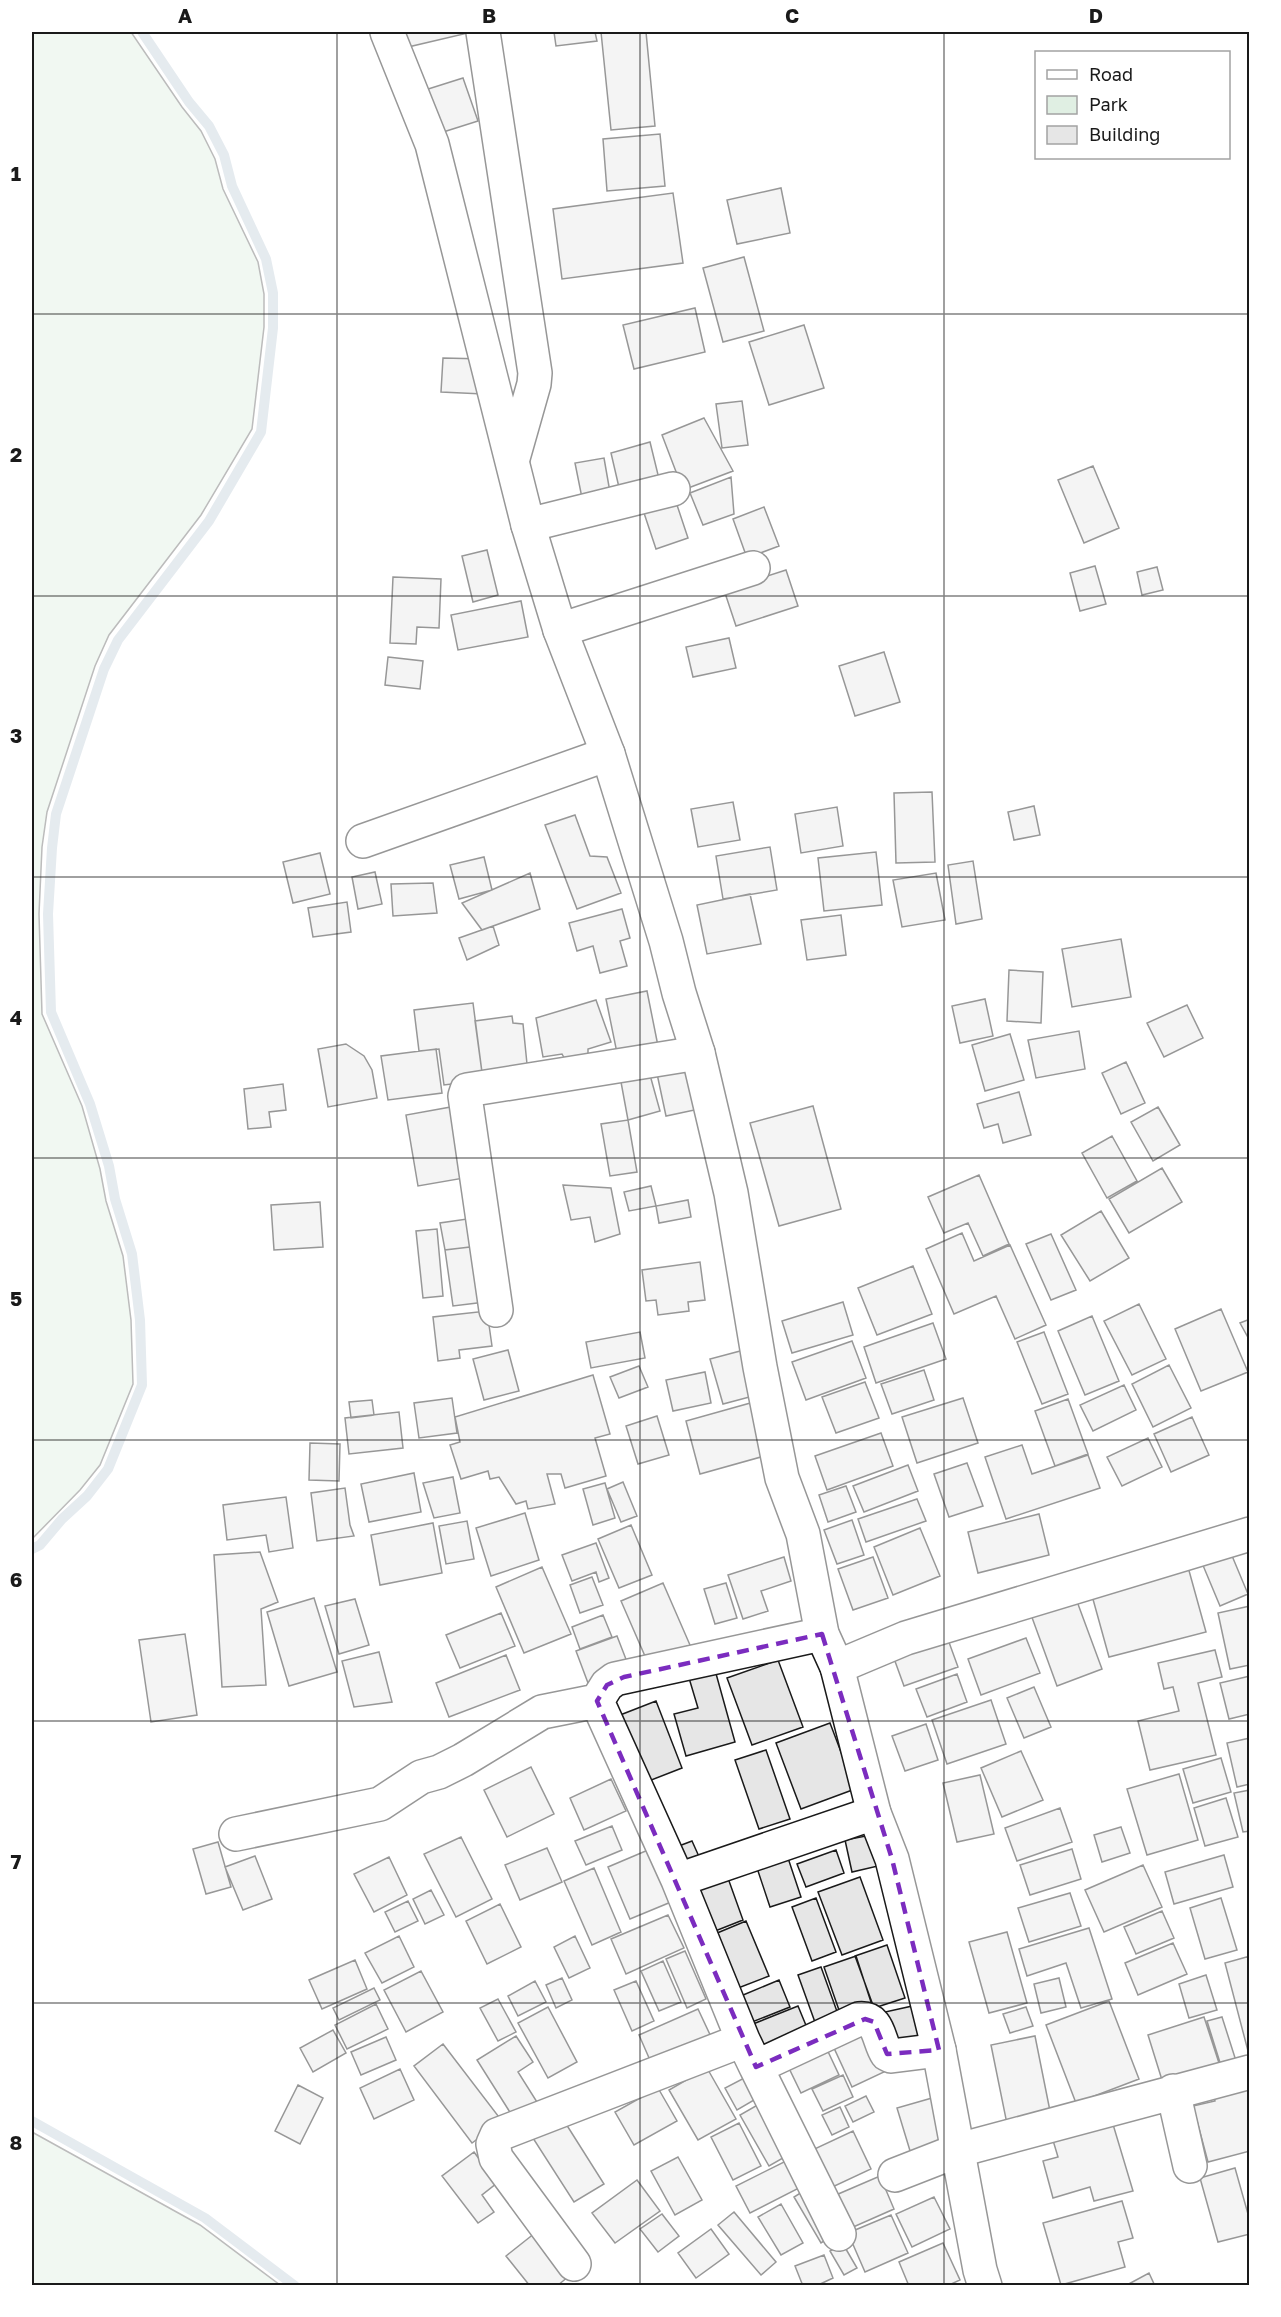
<svg xmlns="http://www.w3.org/2000/svg" width="1281" height="2317" font-family="'Golos Text',sans-serif">
	<rect width="100%" height="100%" fill="#fff"/>
	<path fill="#e0efe3" stroke="#6a6a6a" stroke-width="1.5" d="M32,32H131L182,107L201,131L215,159L223,189L258,262L264,294V327L252,429L201,515L109,635L95,666L47,812L42,847L39,914L42,1014L82,1106L100,1169L106,1201L123,1256L131,1320L133,1384L100,1465L80,1490L32,1539Z
		M32,2132L200,2225L280,2285H32Z"/>
	<g fill="none" stroke-linecap="round" stroke-linejoin="round">
		<path stroke="#c6d2dc" stroke-width="10" d="M32,1549L40,1545L62,1519L87,1496L108,1469L142,1385L140,1320L132,1254L115,1199L109,1166L90,1104L51,1012L48,914L52,848L56,814L104,669L118,640L209,521L261,432L273,328V293L266,259L232,186L224,155L209,126L189,102L142,32
			M32,2121L205,2218L295,2286"/>
	</g>
	<path fill="#e6e6e6" stroke="#1a1a1a" stroke-width="1.5" d="M405,32H468V33L408,47Z
		M554,32H595L597,41L556,46Z
		M601,32H646L655,126L611,130Z
		M463,78L478,121L440,133L425,90Z
		M660,134L665,186L607,191L603,139Z
		M781,188L790,233L737,244L727,200Z
		M673,193L683,263L562,279L553,209Z
		M744,257L764,331L723,342L703,268Z
		M695,308L705,352L634,369L623,325Z
		M804,325L824,388L769,405L749,342Z
		M443,358L484,359L483,394L441,392Z
		M742,401L748,445L722,448L716,404Z
		M704,418L733,471L683,490L662,435Z
		M650,442L661,487L621,496L611,453Z
		M604,458L611,498L583,503L575,463Z
		M1093,466L1119,528L1084,543L1058,480Z
		M731,477L734,514L703,525L690,493Z
		M675,499L688,538L656,549L643,510Z
		M764,507L779,546L747,558L733,519Z
		M487,550L498,595L473,602L462,556Z
		M1095,566L1106,604L1080,611L1070,573Z
		M1157,567L1163,590L1142,595L1137,572Z
		M786,570L798,606L736,626L724,590Z
		M393,577L441,579L439,628L417,627L416,644L390,643Z
		M521,601L528,637L458,650L451,615Z
		M729,638L736,668L693,677L686,647Z
		M884,652L900,702L855,716L839,666Z
		M388,657L423,661L420,689L385,685Z
		M932,792L935,862L896,863L894,793Z
		M733,802L740,840L698,847L691,809Z
		M1034,806L1040,835L1014,840L1008,812Z
		M837,807L843,846L801,853L795,814Z
		M575,815L590,856L607,857L621,893L577,909L545,825Z
		M770,847L777,890L723,899L716,856Z
		M876,852L882,905L824,911L818,858Z
		M320,853L330,894L293,903L283,862Z
		M484,857L492,890L459,899L450,865Z
		M973,861L982,919L956,924L948,865Z
		M375,872L382,904L358,909L352,877Z
		M530,873L540,909L482,930L462,903Z
		M936,873L945,920L902,927L893,880Z
		M433,883L437,913L393,916L391,884Z
		M750,894L761,944L707,954L697,905Z
		M347,902L351,932L313,937L308,908Z
		M622,909L630,938L620,941L627,966L600,973L593,946L577,951L569,923Z
		M841,915L846,955L807,960L801,920Z
		M493,926L499,945L467,960L459,938Z
		M1121,939L1131,997L1072,1007L1062,949Z
		M1009,970L1043,972L1041,1023L1007,1021Z
		M647,991L658,1046L617,1053L606,999Z
		M985,999L993,1036L960,1043L952,1006Z
		M596,1000L611,1042L588,1049V1055L566,1061L562,1054L543,1057L536,1018Z
		M473,1003L483,1080L444,1085L439,1049L419,1051L414,1010Z
		M1187,1005L1203,1038L1164,1057L1147,1023Z
		M512,1016L513,1023L523,1024L528,1074L483,1080L475,1021Z
		M1079,1031L1085,1069L1036,1078L1028,1040Z
		M1010,1034L1024,1080L985,1091L972,1045Z
		M346,1044L364,1056L372,1070L377,1098L328,1107L318,1049Z
		M436,1049L442,1093L388,1100L381,1056Z
		M694,1061L704,1108L666,1116L656,1069Z
		M1126,1062L1145,1103L1121,1114L1102,1073Z
		M650,1075L660,1111L628,1120L621,1082Z
		M283,1084L286,1110L269,1112L271,1127L248,1129L244,1089Z
		M1019,1092L1031,1135L1003,1143L998,1124L984,1128L977,1104Z
		M462,1105L470,1177L418,1186L406,1115Z
		M813,1106L841,1209L779,1226L750,1123Z
		M1158,1107L1180,1145L1153,1161L1131,1122Z
		M628,1120L637,1172L610,1176L601,1124Z
		M1112,1136L1137,1181L1107,1198L1082,1153Z
		M1162,1168L1182,1202L1129,1233L1109,1199Z
		M979,1175L1009,1244L983,1256L968,1223L944,1233L928,1197Z
		M563,1185L611,1188L620,1234L595,1242L590,1217L571,1220Z
		M651,1186L656,1206L629,1211L624,1192Z
		M688,1200L691,1217L659,1223L656,1206Z
		M320,1202L323,1247L274,1250L271,1205Z
		M1101,1211L1129,1258L1090,1281L1061,1235Z
		M467,1219L478,1246L445,1250L440,1223Z
		M437,1229L443,1296L423,1298L416,1231Z
		M962,1233L974,1261L1010,1245L1046,1325L1015,1339L996,1296L954,1314L926,1249Z
		M1051,1234L1076,1290L1051,1300L1026,1244Z
		M478,1246L485,1302L453,1306L445,1250Z
		M700,1262L705,1300L688,1302L689,1311L658,1315L656,1300L646,1301L642,1270Z
		M913,1266L932,1314L877,1335L858,1288Z
		M843,1302L853,1335L792,1353L782,1321Z
		M1139,1304L1166,1359L1132,1375L1104,1321Z
		M1221,1309L1248,1372L1201,1391L1175,1329Z
		M487,1311L492,1346L459,1350L460,1358L438,1361L433,1317Z
		M1092,1316L1119,1381L1085,1395L1058,1331Z
		M1250,1319V1341L1240,1323Z
		M933,1323L946,1359L876,1383L864,1347Z
		M640,1332L645,1358L591,1368L586,1342Z
		M1044,1332L1068,1394L1042,1404L1017,1342Z
		M852,1341L866,1378L806,1400L792,1362Z
		M508,1350L519,1391L484,1400L473,1359Z
		M744,1350L757,1395L723,1404L710,1359Z
		M1169,1365L1191,1408L1153,1427L1132,1384Z
		M639,1366L648,1387L619,1398L610,1377Z
		M924,1370L934,1400L892,1414L881,1384Z
		M705,1372L711,1403L673,1411L666,1380Z
		M593,1375L610,1434L595,1438L606,1476L565,1488L561,1474H547L555,1504L528,1509L526,1501L516,1504L499,1477L490,1479L488,1471L461,1479L450,1445L460,1442L455,1417Z
		M865,1382L879,1418L836,1433L822,1397Z
		M1124,1385L1136,1410L1093,1431L1080,1405Z
		M452,1398L457,1433L419,1438L414,1403Z
		M963,1398L978,1443L917,1463L902,1417Z
		M1068,1399L1088,1454L1055,1466L1035,1411Z
		M372,1400L374,1415L351,1418L349,1402Z
		M754,1402L768,1455L700,1474L686,1421Z
		M399,1412L403,1448L349,1454L345,1418Z
		M657,1416L669,1455L638,1464L626,1426Z
		M1192,1417L1209,1455L1171,1472L1154,1434Z
		M881,1433L893,1466L827,1490L815,1456Z
		M1148,1438L1162,1467L1122,1486L1107,1457Z
		M310,1443L340,1444L339,1481L309,1480Z
		M1022,1445L1032,1474L1088,1455L1100,1488L1006,1519L985,1457Z
		M967,1463L983,1506L949,1517L934,1474Z
		M908,1465L918,1491L864,1512L853,1486Z
		M414,1473L421,1512L369,1522L361,1484Z
		M453,1477L460,1513L434,1518L423,1483Z
		M623,1482L637,1516L621,1522L607,1489Z
		M605,1483L615,1518L593,1525L583,1489Z
		M846,1486L856,1512L828,1522L819,1495Z
		M345,1488L350,1525L354,1536L317,1541L311,1493Z
		M286,1497L293,1548L269,1552L266,1535L227,1540L223,1505Z
		M917,1499L926,1521L866,1542L858,1519Z
		M525,1513L539,1560L491,1576L476,1528Z
		M1039,1514L1049,1555L978,1573L968,1532Z
		M852,1520L864,1555L837,1564L824,1530Z
		M467,1521L474,1559L446,1564L439,1526Z
		M433,1523L442,1573L380,1585L371,1535Z
		M631,1525L652,1575L619,1588L598,1539Z
		M920,1528L940,1576L893,1595L874,1547Z
		M596,1543L609,1578L599,1582L596,1572L572,1581L562,1555Z
		M1230,1551L1248,1594L1220,1606L1202,1563Z
		M260,1552L278,1602L261,1609L266,1685L222,1687L214,1555Z
		M784,1557L791,1581L761,1591L768,1611L743,1619L728,1575Z
		M873,1557L888,1598L853,1610L838,1569Z
		M542,1567L571,1634L524,1653L496,1587Z
		M1188,1567L1206,1632L1109,1657L1091,1592Z
		M592,1577L603,1605L580,1613L570,1585Z
		M663,1583L690,1645L648,1663L621,1601Z
		M726,1583L737,1618L715,1624L704,1589Z
		M1075,1596L1102,1669L1057,1686L1030,1612Z
		M314,1598L337,1672L289,1686L267,1612Z
		M355,1599L369,1645L339,1654L325,1606Z
		M1250,1606V1665L1230,1669L1218,1613Z
		M501,1613L515,1646L460,1668L446,1635Z
		M603,1615L612,1637L580,1649L572,1627Z
		M185,1634L197,1715L151,1722L139,1640Z
		M946,1634L958,1667L904,1686L892,1653Z
		M617,1636L629,1667L588,1683L576,1651Z
		M1026,1638L1040,1673L981,1695L968,1659Z
		M1215,1650L1222,1677L1198,1683L1216,1755L1150,1770L1138,1721L1179,1711L1173,1687L1164,1689L1158,1663Z
		M379,1652L392,1702L354,1707L342,1661Z
		M506,1655L520,1690L449,1717L436,1683Z
		M778,1660L803,1727L752,1745L727,1678Z
		M715,1670L735,1742L686,1756L674,1714L698,1708L689,1678Z
		M957,1674L967,1702L927,1717L916,1689Z
		M1250,1676V1714L1229,1719L1220,1683Z
		M1034,1687L1051,1727L1024,1738L1007,1698Z
		M991,1700L1006,1744L947,1764L932,1720Z
		M656,1701L682,1768L641,1784L615,1717Z
		M830,1723L855,1789L801,1809L776,1743Z
		M926,1724L938,1760L905,1771L892,1736Z
		M1250,1738V1784L1237,1787L1227,1743Z
		M766,1750L790,1819L759,1829L735,1760Z
		M1021,1751L1043,1800L1002,1817L981,1768Z
		M1221,1758L1231,1792L1193,1803L1183,1769Z
		M531,1767L554,1814L507,1837L484,1790Z
		M1179,1774L1198,1840L1147,1855L1127,1789Z
		M980,1775L994,1834L957,1842L943,1783Z
		M611,1779L626,1811L584,1830L570,1798Z
		M1250,1790V1831L1243,1832L1234,1793Z
		M1226,1798L1238,1837L1205,1846L1194,1808Z
		M1060,1808L1072,1842L1017,1861L1005,1828Z
		M612,1826L622,1850L586,1865L575,1841Z
		M1121,1827L1130,1853L1102,1862L1094,1835Z
		M871,1835L878,1866L852,1872L845,1840Z
		M461,1837L492,1899L456,1917L424,1854Z
		M692,1841L701,1861L679,1869L671,1849Z
		M218,1842L231,1887L206,1894L193,1849Z
		M547,1848L562,1882L520,1900L505,1865Z
		M785,1849L801,1897L770,1907L754,1859Z
		M1072,1849L1081,1879L1030,1895L1020,1865Z
		M648,1850L671,1902L630,1919L608,1867Z
		M836,1850L844,1873L806,1887L797,1864Z
		M1224,1855L1233,1887L1174,1904L1165,1872Z
		M255,1856L272,1899L243,1910L225,1867Z
		M389,1857L407,1895L374,1912L354,1874Z
		M1143,1865L1162,1907L1104,1932L1085,1890Z
		M724,1867L743,1920L705,1935L685,1882Z
		M594,1868L621,1932L592,1945L564,1881Z
		M860,1877L883,1940L842,1955L818,1892Z
		M431,1890L444,1915L425,1924L413,1899Z
		M1070,1893L1081,1926L1029,1942L1018,1908Z
		M816,1898L836,1952L812,1961L792,1907Z
		M1221,1898L1237,1950L1205,1959L1190,1908Z
		M408,1901L418,1921L395,1932L385,1912Z
		M500,1904L521,1947L487,1964L466,1921Z
		M1162,1911L1174,1938L1136,1954L1124,1927Z
		M668,1915L684,1948L626,1974L611,1939Z
		M746,1921L769,1976L733,1990L710,1936Z
		M1089,1928L1112,1999L1081,2008L1066,1963L1027,1976L1019,1949Z
		M1007,1932L1027,2003L989,2013L969,1942Z
		M399,1936L414,1967L382,1983L365,1953Z
		M575,1936L590,1968L569,1978L554,1947Z
		M1173,1943L1187,1974L1138,1995L1125,1963Z
		M887,1945L905,1998L874,2008L855,1956Z
		M685,1951L706,1999L687,2008L666,1959Z
		M856,1956L871,2002L840,2013L824,1967Z
		M1250,1956V2051H1248L1225,1963Z
		M355,1960L367,1989L322,2009L309,1980Z
		M663,1961L681,2002L659,2011L641,1971Z
		M821,1967L839,2017L816,2025L798,1975Z
		M421,1971L443,2012L406,2032L384,1990Z
		M1206,1975L1217,2010L1189,2018L1179,1984Z
		M562,1978L572,2000L556,2008L546,1985Z
		M1059,1978L1066,2007L1041,2013L1034,1984Z
		M779,1980L790,2007L747,2024L736,1998Z
		M535,1981L546,2002L518,2016L508,1996Z
		M636,1981L654,2021L632,2031L614,1990Z
		M374,1988L380,2000L339,2020L333,2008Z
		M498,1999L516,2032L498,2041L480,2008Z
		M1109,2001L1139,2079L1076,2103L1046,2025Z
		M376,2004L388,2029L347,2049L335,2025Z
		M917,2005L925,2039L893,2046L885,2012Z
		M798,2006L810,2035L760,2056L748,2026Z
		M548,2007L577,2062L548,2078L518,2023Z
		M1026,2007L1033,2026L1010,2033L1003,2014Z
		M698,2009L713,2041L653,2067L639,2035Z
		M1204,2017L1219,2063L1162,2080L1148,2035Z
		M1222,2017L1237,2064L1222,2069L1207,2021Z
		M333,2030L346,2053L313,2072L300,2048Z
		M865,2033L884,2072L852,2087L834,2048Z
		M516,2036L533,2062L518,2072L537,2102L513,2117L477,2060Z
		M1035,2036L1051,2116L1007,2124L991,2045Z
		M386,2037L396,2060L361,2075L351,2052Z
		M824,2043L839,2075L801,2093L786,2062Z
		M443,2044L502,2121L472,2143L414,2066Z
		M707,2068L736,2119L698,2140L669,2090Z
		M400,2069L414,2100L374,2119L360,2088Z
		M750,2075L761,2096L737,2110L725,2088Z
		M843,2075L853,2097L823,2111L812,2089Z
		M1250,2082V2151L1208,2162L1193,2106L1215,2101L1213,2092Z
		M298,2085L323,2098L300,2144L275,2131Z
		M658,2088L677,2121L634,2145L615,2112Z
		M866,2096L874,2112L853,2122L845,2106Z
		M939,2096L953,2141L911,2154L897,2108Z
		M761,2103L790,2154L769,2166L740,2115Z
		M840,2107L849,2127L832,2135L822,2115Z
		M561,2116L604,2184L574,2202L531,2135Z
		M1112,2121L1133,2191L1094,2201L1090,2187L1053,2198L1043,2161L1058,2157L1052,2137Z
		M739,2123L761,2166L733,2180L711,2137Z
		M853,2131L871,2169L826,2190L808,2152Z
		M474,2152L497,2183L482,2195L494,2212L478,2223L442,2176Z
		M678,2157L702,2200L675,2215L651,2171Z
		M788,2160L801,2187L750,2213L736,2186Z
		M1235,2168L1250,2221V2234L1218,2242L1200,2178Z
		M880,2176L894,2209L851,2228L836,2195Z
		M637,2180L660,2211L615,2243L592,2213Z
		M810,2187L838,2232L821,2243L794,2197Z
		M934,2197L950,2229L912,2247L896,2214Z
		M1122,2201L1133,2238L1118,2242L1125,2267L1061,2285L1043,2223Z
		M781,2204L803,2243L781,2255L758,2217Z
		M734,2212L776,2262L761,2275L718,2225Z
		M662,2214L679,2236L658,2252L640,2229Z
		M891,2215L908,2253L865,2272L848,2233Z
		M711,2229L729,2254L696,2278L678,2253Z
		M535,2233L569,2276L557,2286H530L506,2256Z
		M943,2243L960,2280L947,2286H909L899,2262Z
		M843,2244L857,2268L844,2275L830,2251Z
		M824,2255L833,2278L816,2286H803L795,2266Z
		M1149,2273L1155,2286H1125Z"/>
	<g fill="none" stroke-linecap="round" stroke-linejoin="round">
		<g stroke="#1a1a1a" stroke-width="36">
			<path id="street" d="M483,32L535,373L534,384L513,458
				M528,525L673,489
				M560,630L753,568
				M363,841L608,754
				M496,1310L465,1096L467,1090L698,1053
				M837,1667L906,1638L1250,1534
				M597,1701L678,1880L743,2040L756,2067L859,2019C880,2017 878,2041 887,2054L891,2056L939,2050
				M236,1834L380,1804L421,1777L439,1772L463,1760L542,1712L597,1701L607,1685L615,1679L822,1634
				M678,1880L874,1813
				M756,2067L839,2234
				M1173,2091L1190,2166
				M895,2175L959,2150L1250,2072
				M574,2264L496,2158L493,2144L497,2135L743,2040"/>
		</g>
		<g stroke="#1a1a1a" stroke-width="36">
			<path id="secondary" d="M387,32L432,144L528,525L560,630L608,754L666,941L679,993L698,1053L731,1193L760,1367L782,1478L803,1534L822,1634L837,1667L874,1813L892,1859L939,2050L980,2270L985,2286"/>
		</g>
		<use href="#street" stroke="#fff" stroke-width="33"/>
		<use href="#secondary" stroke="#fff" stroke-width="33"/>
	</g>
	<path d="M0 0H1281V2317H0ZM822,1634L892,1859L939,2050L887,2054L874,2022L865,2019L756,2067L597,1701L607,1685L624,1677Z" fill="#fff" fill-opacity=".55" fill-rule="evenodd"/>
	<path fill="none" stroke="#7b2cbf" stroke-width="4.5" stroke-dasharray="12 8" stroke-linejoin="round" d="M822,1634L892,1859L939,2050L887,2054L874,2022L865,2019L756,2067L597,1701L607,1685L624,1677Z"/>
	<path fill="none" stroke="#1a1a1a" stroke-width="1.5" stroke-opacity="0.55" d="M337,32V2286M640,32V2286M944,32V2286M32,314H1250M32,596H1250M32,877H1250M32,1158H1250M32,1440H1250M32,1721H1250M32,2003H1250"/>
	<rect width="1281" height="2317" fill="none" stroke="#ffffff" stroke-width="66"/>
	<rect x="1035" y="51" width="195" height="108" fill="#ffffff" stroke="#a3a3a3" stroke-width="1.5"/>
	<rect x="1047" y="70" width="30" height="9" fill="#ffffff" stroke="#a3a3a3" stroke-width="1.5"/>
	<text x="1089" y="81" font-size="18" fill="#1a1a1a">Road</text>
	<rect x="1047" y="96" width="30" height="18" fill="#e0efe3" stroke="#a3a3a3" stroke-width="1.5"/>
	<text x="1089" y="111" font-size="18" fill="#1a1a1a">Park</text>
	<rect x="1047" y="126" width="30" height="18" fill="#e6e6e6" stroke="#a3a3a3" stroke-width="1.5"/>
	<text x="1089" y="141" font-size="18" fill="#1a1a1a">Building</text>
	<rect x="33" y="33" width="1215" height="2251" fill="none" stroke="#1a1a1a" stroke-width="2"/>
	<g font-size="20" text-anchor="middle" font-weight="bold" fill="#1a1a1a">
		<text x="185" y="23">A</text>
		<text x="489" y="23">B</text>
		<text x="792" y="23">C</text>
		<text x="1096" y="23">D</text>
		<text x="16" y="181">1</text>
		<text x="16" y="462">2</text>
		<text x="16" y="743">3</text>
		<text x="16" y="1025">4</text>
		<text x="16" y="1306">5</text>
		<text x="16" y="1587">6</text>
		<text x="16" y="1869">7</text>
		<text x="16" y="2150">8</text>
	</g>
</svg>
